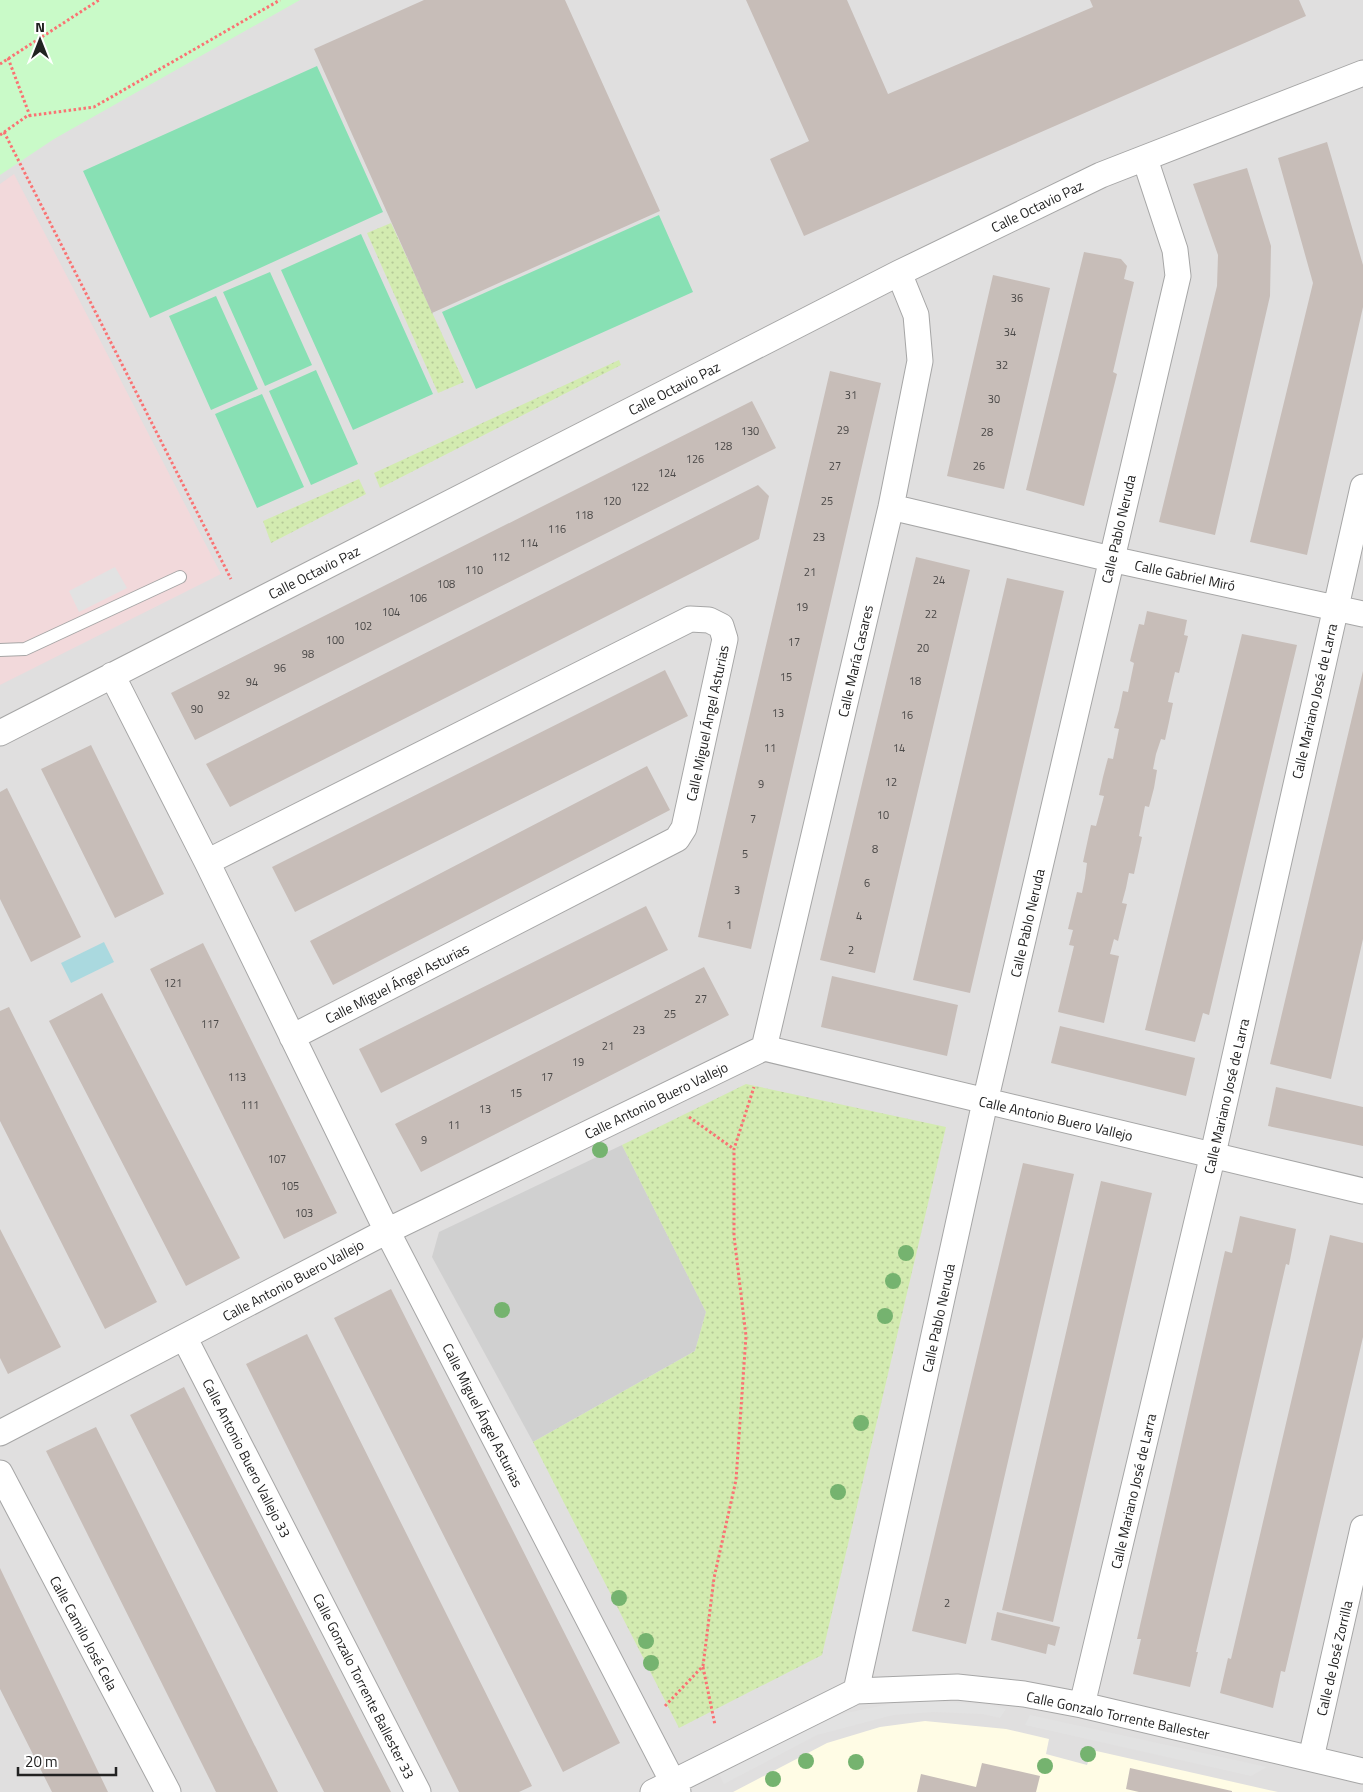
<svg xmlns="http://www.w3.org/2000/svg" width="1363" height="1792" font-family="'Titillium Web',sans-serif">
	<defs>
		<pattern id="grass-dots" width="8" height="8" patternUnits="userSpaceOnUse" patternTransform="scale(1.25)"><rect width="8" height="8" fill="#d3ebb0"/><path d="M2 2h.1M6 6h.1" fill="none" stroke="#b5c997" stroke-width="1.8" stroke-linecap="round"/></pattern>
	</defs>
	<rect width="100%" height="100%" fill="#f2eee9"/>
	<path fill="#e0dfdf" d="M0,0H1363V1792H0Z"/>
	<path fill="#f2d9db" d="M14,174L221,574L0,685V184Z"/>
	<path fill="#fffce5" d="M925,1721L1006,1729L1049,1739L1046,1754L1087,1765L1092,1750L1278,1792H733L827,1743L880,1727Z"/>
	<path fill="#d0d0d0" d="M622,1145L706,1312L695,1351L533,1442L432,1257L439,1232Z"/>
	<path fill="url(#grass-dots)" d="M391,223L464,382L438,393L367,233Z
		M619,360L621,365L380,488L374,473Z
		M359,479L366,494L271,543L263,521Z
		M746,1084L946,1127L822,1655L679,1728L533,1442L695,1351L706,1312L622,1145Z"/>
	<path fill="#c9fac8" d="M0,0H300L54,139L0,175Z"/>
	<path fill="#88e0b4" d="M317,66L383,212L150,318L83,171Z
		M659,215L693,292L476,389L442,312Z
		M361,234L433,394L353,430L281,270Z
		M270,272L312,365L265,386L223,292Z
		M216,296L258,389L211,410L169,316Z
		M316,370L358,464L311,485L269,391Z
		M262,394L304,487L257,508L215,414Z"/>
	<path fill="#e2e2e2" d="M115,567L127,588L79,612L69,591Z
		M932,1701L990,1705L1006,1709L1000,1718L982,1714L934,1712L893,1715L817,1735L724,1784L719,1774L807,1726L846,1713L890,1704Z
		M1030,1715L1267,1767L1251,1776L1025,1725Z"/>
	<path fill="#aad9df" d="M104,942L114,962L71,983L61,963Z"/>
	<path fill="#c7bdb8" d="M424,0H565L660,211L432,313L314,49Z
		M746,0H847L888,94L1093,7L1090,0H1299L1306,16L804,236L770,159L809,141Z
		M1327,142L1363,265V307L1307,555L1250,542L1313,283L1278,158Z
		M1247,168L1271,246L1270,296L1215,535L1159,522L1217,286L1218,255L1193,184Z
		M1084,252L1121,259L1127,266L1124,279L1134,282L1113,372L1117,374L1084,506L1026,490Z
		M993,275L1050,288L1004,489L947,476Z
		M830,371L881,383L751,949L698,937Z
		M752,401L776,448L195,740L171,693Z
		M758,485L769,496L759,539L230,807L206,764Z
		M916,557L970,570L875,973L820,960Z
		M1007,578L1064,591L970,993L913,980Z
		M1147,611L1187,620L1184,635L1188,636L1179,673L1175,672L1168,702L1173,703L1169,722L1165,740L1161,739L1156,754L1153,769L1157,770L1154,788L1149,807L1145,806L1139,836L1142,837L1134,874L1129,873L1126,888L1122,903L1127,904L1118,941L1114,939L1110,954L1119,956L1104,1023L1058,1012L1074,946L1069,945L1073,930L1068,929L1077,892L1082,893L1085,878L1087,863L1083,862L1091,825L1096,826L1104,796L1099,795L1103,777L1108,758L1113,759L1119,729L1114,728L1119,710L1123,691L1128,692L1134,663L1130,661L1139,624L1144,625Z
		M1242,634L1297,645L1209,1015L1203,1013L1195,1042L1145,1030Z
		M665,670L688,716L295,912L272,867Z
		M1363,671V939L1331,1079L1270,1064Z
		M91,745L164,894L115,918L41,769Z
		M647,766L670,810L333,985L310,941Z
		M7,788L81,937L31,962L0,899V792Z
		M646,906L668,950L381,1093L359,1049Z
		M203,943L337,1213L284,1239L150,969Z
		M704,967L729,1015L421,1172L395,1124Z
		M832,976L958,1005L947,1056L821,1027Z
		M102,993L240,1258L186,1286L49,1021Z
		M9,1007L157,1302L105,1329L0,1121V1011Z
		M1060,1026L1195,1058L1186,1096L1051,1063Z
		M1276,1087L1363,1107V1146L1268,1126Z
		M1023,1163L1074,1174L966,1644L912,1631Z
		M1101,1181L1152,1193L1053,1622L1002,1610Z
		M1240,1216L1296,1229L1289,1265L1286,1264L1196,1652H1198L1190,1687L1133,1674L1141,1639H1137L1225,1251L1232,1253Z
		M0,1229L61,1347L8,1374L0,1358Z
		M1330,1235L1363,1243V1337L1285,1672L1281,1671L1273,1708L1220,1693L1228,1658L1231,1659Z
		M391,1289L620,1743L563,1772L334,1318Z
		M307,1334L532,1786L519,1792H459L246,1364Z
		M184,1387L391,1792H324L130,1415Z
		M96,1427L278,1792H216L46,1451Z
		M0,1568L108,1792H52L0,1689Z
		M997,1612L1060,1627L1055,1646L1048,1644L1046,1654L991,1640Z
		M982,1763L1040,1776L1036,1792H917L921,1774L976,1787Z
		M1130,1768L1232,1791V1792H1139L1126,1789Z"/>
	<g fill="none" stroke-linecap="round" stroke-linejoin="round">
		<g stroke="#a6a6a6" stroke-width="14">
			<path id="service" d="M0,650L25,649L180,577"/>
		</g>
		<g stroke="#a6a6a6" stroke-width="27">
			<path id="minor" d="M891,507L1111,559L1363,614
				M112,675L207,862L387,1231L678,1792
				M0,733L899,273L1101,175L1363,73
				M207,862L690,619L709,620L721,626L725,639L684,828L677,839L292,1037
				M764,1048L891,507L920,361L916,315L899,273
				M184,1337L418,1792
				M0,1433L387,1231L764,1048L1363,1191
				M0,1473L168,1792
				M856,1691L985,1102L1178,276L1175,250L1145,159
				M1082,1705L1213,1154L1363,487
				M1311,1758L1363,1528
				M653,1792L856,1691L957,1687L1024,1694L1082,1705L1363,1771"/>
		</g>
		<path stroke="#fa7273" stroke-width="3" stroke-dasharray="2.5 2.5" stroke-linecap="butt" d="M8,58L30,116
			M0,64L99,0
			M4,132L231,579
			M0,135L27,116L94,107L280,0
			M689,1117L734,1149
			M703,1667L715,1725
			M665,1706L703,1666L714,1578L736,1480L746,1336L734,1236V1149L754,1087"/>
		<use href="#service" stroke="#fff" stroke-width="12"/>
		<use href="#minor" stroke="#fff" stroke-width="25"/>
	</g>
	<g fill="#75b36f">
		<circle cx="600" cy="1150" r="8"/>
		<circle cx="906" cy="1253" r="8"/>
		<circle cx="893" cy="1281" r="8"/>
		<circle cx="502" cy="1310" r="8"/>
		<circle cx="885" cy="1316" r="8"/>
		<circle cx="861" cy="1423" r="8"/>
		<circle cx="838" cy="1492" r="8"/>
		<circle cx="619" cy="1598" r="8"/>
		<circle cx="646" cy="1641" r="8"/>
		<circle cx="651" cy="1663" r="8"/>
		<circle cx="1088" cy="1754" r="8"/>
		<circle cx="806" cy="1761" r="8"/>
		<circle cx="856" cy="1762" r="8"/>
		<circle cx="1045" cy="1766" r="8"/>
		<circle cx="773" cy="1779" r="8"/>
	</g>
	<g text-anchor="middle" dominant-baseline="central" stroke-width="4" stroke-linejoin="round" paint-order="stroke">
		<g font-size="11" fill="#4b4948">
			<text x="1017" y="298">36</text>
			<text x="1010" y="332">34</text>
			<text x="1002" y="365">32</text>
			<text x="851" y="395">31</text>
			<text x="994" y="399">30</text>
			<text x="843" y="430">29</text>
			<text x="750" y="431">130</text>
			<text x="987" y="432">28</text>
			<text x="723" y="446">128</text>
			<text x="695" y="459">126</text>
			<text x="835" y="466">27</text>
			<text x="979" y="466">26</text>
			<text x="667" y="473">124</text>
			<text x="640" y="487">122</text>
			<text x="612" y="501">120</text>
			<text x="827" y="501">25</text>
			<text x="584" y="515">118</text>
			<text x="557" y="529">116</text>
			<text x="819" y="537">23</text>
			<text x="529" y="543">114</text>
			<text x="501" y="557">112</text>
			<text x="474" y="570">110</text>
			<text x="810" y="572">21</text>
			<text x="939" y="580">24</text>
			<text x="446" y="584">108</text>
			<text x="418" y="598">106</text>
			<text x="802" y="607">19</text>
			<text x="391" y="612">104</text>
			<text x="931" y="614">22</text>
			<text x="363" y="626">102</text>
			<text x="335" y="640">100</text>
			<text x="794" y="642">17</text>
			<text x="923" y="648">20</text>
			<text x="308" y="654">98</text>
			<text x="280" y="668">96</text>
			<text x="786" y="677">15</text>
			<text x="915" y="681">18</text>
			<text x="252" y="682">94</text>
			<text x="224" y="695">92</text>
			<text x="197" y="709">90</text>
			<text x="778" y="713">13</text>
			<text x="907" y="715">16</text>
			<text x="770" y="748">11</text>
			<text x="899" y="748">14</text>
			<text x="891" y="782">12</text>
			<text x="761" y="784">9</text>
			<text x="883" y="815">10</text>
			<text x="753" y="819">7</text>
			<text x="875" y="849">8</text>
			<text x="745" y="854">5</text>
			<text x="867" y="883">6</text>
			<text x="737" y="890">3</text>
			<text x="859" y="916">4</text>
			<text x="729" y="925">1</text>
			<text x="851" y="950">2</text>
			<text x="173" y="983">121</text>
			<text x="701" y="999">27</text>
			<text x="670" y="1014">25</text>
			<text x="210" y="1024">117</text>
			<text x="639" y="1030">23</text>
			<text x="608" y="1046">21</text>
			<text x="578" y="1062">19</text>
			<text x="237" y="1077">113</text>
			<text x="547" y="1077">17</text>
			<text x="516" y="1093">15</text>
			<text x="250" y="1105">111</text>
			<text x="485" y="1109">13</text>
			<text x="454" y="1125">11</text>
			<text x="424" y="1140">9</text>
			<text x="277" y="1159">107</text>
			<text x="290" y="1186">105</text>
			<text x="304" y="1213">103</text>
			<text x="947" y="1603">2</text>
		</g>
		<g font-size="14" fill="#222" stroke="#fff">
			<text transform="translate(1037 206) rotate(-26)">Calle Octavio Paz</text>
			<text transform="translate(674 388) rotate(-27)">Calle Octavio Paz</text>
			<text transform="translate(1118 529) rotate(-77)">Calle Pablo Neruda</text>
			<text transform="translate(314 572) rotate(-27)">Calle Octavio Paz</text>
			<text transform="translate(1185 575) rotate(12)">Calle Gabriel Miró</text>
			<text transform="translate(855 661) rotate(-77)">Calle María Casares</text>
			<text transform="translate(1314 701) rotate(-77)">Calle Mariano José de Larra</text>
			<text transform="translate(707 723) rotate(-78)">Calle Miguel Ángel Asturias</text>
			<text transform="translate(1027 923) rotate(-77)">Calle Pablo Neruda</text>
			<text transform="translate(397 983) rotate(-27)">Calle Miguel Ángel Asturias</text>
			<text transform="translate(1226 1096) rotate(-77)">Calle Mariano José de Larra</text>
			<text transform="translate(656 1100) rotate(-26)">Calle Antonio Buero Vallejo</text>
			<text transform="translate(1056 1118) rotate(13)">Calle Antonio Buero Vallejo</text>
			<text transform="translate(293 1280) rotate(-28)">Calle Antonio Buero Vallejo</text>
			<text transform="translate(938 1318) rotate(-78)">Calle Pablo Neruda</text>
			<text transform="translate(483 1415) rotate(63)">Calle Miguel Ángel Asturias</text>
			<text transform="translate(247 1458) rotate(63)">Calle Antonio Buero Vallejo 33</text>
			<text transform="translate(1133 1491) rotate(-77)">Calle Mariano José de Larra</text>
			<text transform="translate(84 1633) rotate(62)">Calle Camilo José Cela</text>
			<text transform="translate(1334 1658) rotate(-77)">Calle de José Zorrilla</text>
			<text transform="translate(364 1686) rotate(63)">Calle Gonzalo Torrente Ballester 33</text>
			<text transform="translate(1118 1715) rotate(12)">Calle Gonzalo Torrente Ballester</text>
		</g>
	</g>
	<g transform="translate(40 40)" stroke="#ffffff" stroke-width="4" paint-order="stroke">
	<path d="M0-4L9 19L0 12L-9 19Z" fill="#222222"/>
	<text y="-8" font-size="14" font-weight="bold" text-anchor="middle" fill="#222222">N</text>
	</g>
	<path d="M18 1767v8h98v-8" fill="none" stroke="#222222" stroke-width="2.5"/>
	<text x="25" y="1767" font-size="15" fill="#222222" stroke="#ffffff" stroke-width="4" paint-order="stroke">20 m</text>
</svg>
